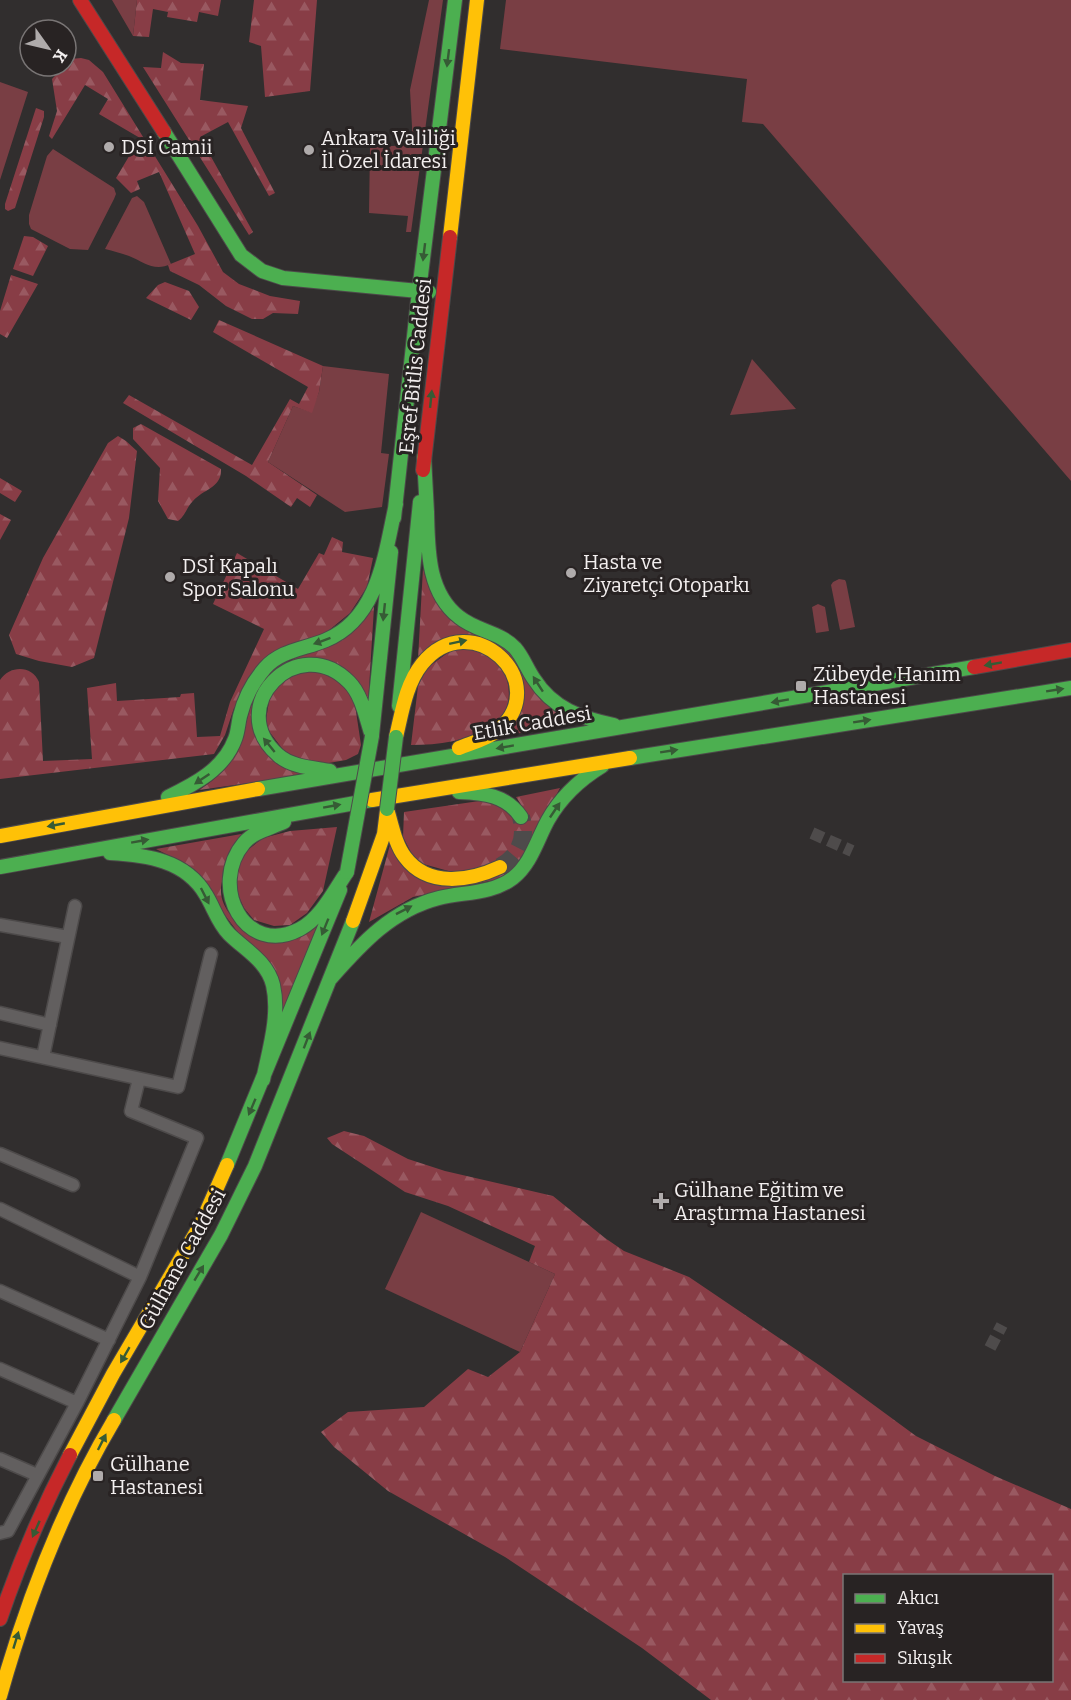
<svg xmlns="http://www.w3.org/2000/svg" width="1071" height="1700" font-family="Bitter,serif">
	<defs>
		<pattern id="forest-firs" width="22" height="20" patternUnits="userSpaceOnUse" patternTransform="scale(1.5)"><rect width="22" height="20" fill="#883d46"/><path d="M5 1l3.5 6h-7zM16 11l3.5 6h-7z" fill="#995961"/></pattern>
	</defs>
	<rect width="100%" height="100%" fill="#312e2e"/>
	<path fill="#793e44" d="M112,0H137L133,36Z
		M429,0H443L411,232H406L408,216L369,213L370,147L413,145L410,90Z
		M506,0H1071V481L763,124L742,122L747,79L500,49Z
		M0,82L28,92L0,180Z
		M53,149L114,188L116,194L114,199L88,250L70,249L31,229L29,224V215L47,156Z
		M137,196L144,202L171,264C154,272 144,262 129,256C121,253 113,251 105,249L132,198Z
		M752,359L796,409L730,415Z
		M323,366L389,374L381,453L389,454L382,507L345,512L268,462L293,406L311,412L319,392Z
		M839,579L845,580L846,582L855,627L840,630L831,585L833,582Z
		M818,604L825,607L829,631L816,633L812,607Z
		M421,1212L555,1274L520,1352L385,1289Z"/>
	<path fill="url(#forest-firs)" fill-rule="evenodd" d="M137,0H221L218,16L199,12L197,22L167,17L168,12L153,9L149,37L133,36Z
		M254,0H317L310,91L265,97L261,46L249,42Z
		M163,52L181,63L204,64L200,100L248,106L241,128L275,193L269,196L228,122L200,137L253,232L249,235L143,67L161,68Z
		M81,58L89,60L103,72L198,226L223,272L239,284L270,296L300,301L298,314L273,313L263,319H252L226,306L199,285L170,271L168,265L195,254L159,172L137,181L140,189L131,193L116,178L140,138L99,114L108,99L85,85L52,139L49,136L57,111L52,79L71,59Z
		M36,108L44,111V117L15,208L8,211L5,209V204Z
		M24,236L33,237L48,246L33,276L13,269Z
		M11,275L38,284L7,338L0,334V311Z
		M165,282L189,291L199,307L191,320L146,298L158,285Z
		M219,320L323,366L319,392L312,413L293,406L268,462L317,495L310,507L297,498L291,507L246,476L123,403L129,395L252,465L290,399L299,404L308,387L213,332Z
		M141,424L221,469C222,488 203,489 193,501C186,508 186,515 178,521L168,519L158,501L160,468L133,439V428Z
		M118,436L126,441L137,451L129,518L94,658L72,667L39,661L16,654L9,635L43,558L108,443Z
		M0,478L22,491L15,502L0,493Z
		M0,514L11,520L0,540Z
		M332,537L343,542L342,552L373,558L367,587L350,613L234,708L225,735L214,754L0,779V680C10,665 32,665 39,682L43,761L92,759L87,688L116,683L117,701L180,697L181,694L194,693L197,737L220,736L230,702L264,629L213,604L237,553L298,589L319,553L324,555Z
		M423,568C433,608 445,617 481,634C491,638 502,642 509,650C516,657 520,666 524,673C539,698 547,708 573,721L498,738C563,685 482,592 418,659Z
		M374,607L368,705L364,707C359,686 352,674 333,665C265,634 210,750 306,769V775L199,790C215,780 232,765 239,747C249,720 249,693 271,671C281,661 293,657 307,652C333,643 354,633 370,608Z
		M453,649C461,650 473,648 481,650C511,661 520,708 492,726C467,741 439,745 411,745L418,686L427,668Z
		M295,670L330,672L354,698L361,745L358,754L346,760L323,764L288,756L265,726L270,695Z
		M560,788L518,866L499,879L413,897L369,922L391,841L407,867L463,875L416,862L403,837L404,812L486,800L522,806L516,797Z
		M337,827L323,891L307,913L290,925L274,926L254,920L244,908L236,890L235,870L244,853L263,838L290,831Z
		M247,833C225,873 202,894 246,930L318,925L274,1038L280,994L240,935L186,864L156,849Z
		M344,1131L364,1136L408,1159L445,1171L553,1196L605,1238L624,1251L689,1277L822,1367L916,1436L995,1476L1071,1509V1700H711L642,1648L505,1557L388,1491L334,1447L321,1432L348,1412L424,1407L468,1369L488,1377L520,1352L555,1274L529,1262L535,1246L448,1206L405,1192L332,1144L327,1138ZM844,1576H1052V1680H844Z"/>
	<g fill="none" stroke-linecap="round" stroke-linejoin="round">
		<path stroke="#4e4b4b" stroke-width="12" stroke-dasharray="12 6" stroke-linecap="butt" d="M812,833L852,851
			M990,1348L1002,1325"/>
		<path stroke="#4e4b4b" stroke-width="18" stroke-dasharray="18 9" stroke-linecap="butt" d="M500,867C520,856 527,838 521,817"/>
		<g stroke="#4d4a4a" stroke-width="15">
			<path id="street" d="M0,925L68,937
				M0,1013L50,1025
				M0,1048L178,1087L211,954
				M43,1057L75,906
				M0,1154L73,1185
				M0,1209L140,1277
				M0,1291L109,1340
				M0,1369L77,1403
				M0,1459L37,1475
				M0,1533L8,1531L77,1403L140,1277L197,1138L131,1111L139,1079"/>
		</g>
		<g stroke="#4d4a4a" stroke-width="16">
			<path id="fast" d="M164,132L241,255L262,271L283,278L429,292
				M424,457C425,475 426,493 427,512C428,549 427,592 459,617C476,631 500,632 515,648C523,657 527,669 534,679C553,709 581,718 614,725
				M394,518L419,291L455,0
				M399,706L420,502
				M372,735L391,552
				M630,758L1071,688
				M330,771C313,768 291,767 278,755C223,707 298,630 349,682C362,695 366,718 372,736
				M258,789L974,667
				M459,792C484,793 506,795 521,817
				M168,797C195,784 224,769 235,739C238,732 238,724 240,716C244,699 253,682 265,668C281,650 305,649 326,640C379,618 385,553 396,504
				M284,822C271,828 253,832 244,843C208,886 245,958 300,929C321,918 334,891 347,872
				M110,853C146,855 186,860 206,895C214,908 218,923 229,934C245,950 267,961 273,985C280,1016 269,1050 263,1080
				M0,867L372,800
				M331,978C362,943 392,910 439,898C463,892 492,894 513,878C531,864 537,840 548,820C561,797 579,780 602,766
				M227,1165L340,890
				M114,1420L221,1235L255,1166L353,921"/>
		</g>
		<g stroke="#4d4a4a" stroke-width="16">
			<path id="slow" d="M450,237L477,0
				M396,737C402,712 406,684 422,664C471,603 556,683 497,731C487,739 471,743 459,748
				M372,800L630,758
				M387,809C392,825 395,844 405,857C428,888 470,881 500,867
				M0,836L258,789
				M353,921L384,834L387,810
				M70,1455L113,1374L201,1224L227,1165
				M0,1696C27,1600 63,1506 114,1420"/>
		</g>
		<g stroke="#4d4a4a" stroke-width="16">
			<path id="jam" d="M80,0L164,132
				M423,470L450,237
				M974,667L1071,650
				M0,1619C19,1563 43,1507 70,1455"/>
		</g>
		<use href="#street" stroke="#625f5f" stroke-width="12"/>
		<use href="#fast" stroke="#4caf50" stroke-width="14"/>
		<use href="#slow" stroke="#ffc107" stroke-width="14"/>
		<use href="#jam" stroke="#c62828" stroke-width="14"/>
		<g stroke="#4d4a4a" stroke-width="16" stroke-linecap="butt">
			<path id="fast-bridge" d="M387,809L396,737
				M347,872L372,736"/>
		</g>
		<use href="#fast-bridge" stroke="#4caf50" stroke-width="14"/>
	</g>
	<defs><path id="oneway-solid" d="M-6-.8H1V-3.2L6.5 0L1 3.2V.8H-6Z" transform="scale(1.5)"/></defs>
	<g fill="#365b35">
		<use href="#oneway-solid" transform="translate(448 58) rotate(97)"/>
		<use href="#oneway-solid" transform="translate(424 252) rotate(97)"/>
		<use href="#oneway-solid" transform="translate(431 399) rotate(-84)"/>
		<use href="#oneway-solid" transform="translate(384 612) rotate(96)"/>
		<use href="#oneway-solid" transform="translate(322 641) rotate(160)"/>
		<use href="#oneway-solid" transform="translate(458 642) rotate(-12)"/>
		<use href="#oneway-solid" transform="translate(993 664) rotate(170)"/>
		<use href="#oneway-solid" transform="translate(538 684) rotate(-123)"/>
		<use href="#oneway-solid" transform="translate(1055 690) rotate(-9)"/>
		<use href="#oneway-solid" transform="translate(780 701) rotate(170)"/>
		<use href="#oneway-solid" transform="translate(862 721) rotate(-9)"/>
		<use href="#oneway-solid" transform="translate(269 745) rotate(-129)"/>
		<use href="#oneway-solid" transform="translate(505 747) rotate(170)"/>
		<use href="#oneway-solid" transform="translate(669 751) rotate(-9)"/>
		<use href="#oneway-solid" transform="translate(202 779) rotate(146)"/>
		<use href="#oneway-solid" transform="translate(332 806) rotate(-10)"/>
		<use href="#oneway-solid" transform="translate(555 810) rotate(-56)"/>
		<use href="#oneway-solid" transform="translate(56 825) rotate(169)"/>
		<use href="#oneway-solid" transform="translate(140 841) rotate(-10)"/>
		<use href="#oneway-solid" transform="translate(205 896) rotate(63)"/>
		<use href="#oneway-solid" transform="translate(404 910) rotate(-27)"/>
		<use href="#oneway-solid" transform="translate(325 927) rotate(112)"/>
		<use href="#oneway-solid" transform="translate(307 1040) rotate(-69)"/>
		<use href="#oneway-solid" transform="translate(252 1107) rotate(113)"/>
		<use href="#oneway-solid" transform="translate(199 1273) rotate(-59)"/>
		<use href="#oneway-solid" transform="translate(125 1355) rotate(120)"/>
		<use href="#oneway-solid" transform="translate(102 1442) rotate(-63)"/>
		<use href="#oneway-solid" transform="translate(36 1529) rotate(114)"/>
		<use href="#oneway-solid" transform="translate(16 1640) rotate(-73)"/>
	</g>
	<g fill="#afabab" stroke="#282323" stroke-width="2">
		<circle cx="109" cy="147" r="6"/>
		<circle cx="309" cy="150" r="6"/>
		<circle cx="571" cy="573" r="6"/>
		<circle cx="170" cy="577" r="6"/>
		<rect x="795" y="680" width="12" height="12" rx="3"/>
		<path d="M658 1192h6v6h6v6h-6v6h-6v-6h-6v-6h6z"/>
		<rect x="92" y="1470" width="12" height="12" rx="3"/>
	</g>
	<g text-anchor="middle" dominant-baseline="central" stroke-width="6" stroke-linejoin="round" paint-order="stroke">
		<g font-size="20" fill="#f3efef" stroke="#282323" text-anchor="start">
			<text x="321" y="138">Ankara Valiliği<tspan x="321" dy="23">İl Özel İdaresi</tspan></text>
			<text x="121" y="147">DSİ Camii</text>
			<text x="583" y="562">Hasta ve<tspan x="583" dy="23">Ziyaretçi Otoparkı</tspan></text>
			<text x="182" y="566">DSİ Kapalı<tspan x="182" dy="23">Spor Salonu</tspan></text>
			<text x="813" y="674">Zübeyde Hanım<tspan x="813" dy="23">Hastanesi</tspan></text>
			<text x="674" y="1190">Gülhane Eğitim ve<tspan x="674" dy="23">Araştırma Hastanesi</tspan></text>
			<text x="110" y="1464">Gülhane<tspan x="110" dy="23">Hastanesi</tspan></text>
		</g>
		<g font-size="20" fill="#f3efef" stroke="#282323">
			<text transform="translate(415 366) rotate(-84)">Eşref Bitlis Caddesi</text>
			<text transform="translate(532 723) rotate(-10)">Etlik Caddesi</text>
			<text transform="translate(182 1259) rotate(-61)">Gülhane Caddesi</text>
		</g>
	</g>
	<rect x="843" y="1574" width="210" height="108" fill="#282323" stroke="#797575" stroke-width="1.5"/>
	<rect x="855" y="1594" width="30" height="9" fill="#4caf50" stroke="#797575" stroke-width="1.5"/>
	<text x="897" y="1604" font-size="18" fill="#f3efef">Akıcı</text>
	<rect x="855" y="1624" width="30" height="9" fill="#ffc107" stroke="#797575" stroke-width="1.5"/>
	<text x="897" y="1634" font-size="18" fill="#f3efef">Yavaş</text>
	<rect x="855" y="1654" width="30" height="9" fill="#c62828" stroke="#797575" stroke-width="1.5"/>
	<text x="897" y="1664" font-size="18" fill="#f3efef">Sıkışık</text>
	<g transform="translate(48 48) rotate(124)"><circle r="28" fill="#282323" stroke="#797575" stroke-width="1.5"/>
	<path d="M0-4.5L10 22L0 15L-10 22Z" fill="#afabab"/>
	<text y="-9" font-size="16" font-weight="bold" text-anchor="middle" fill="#f3efef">K</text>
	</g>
</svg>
